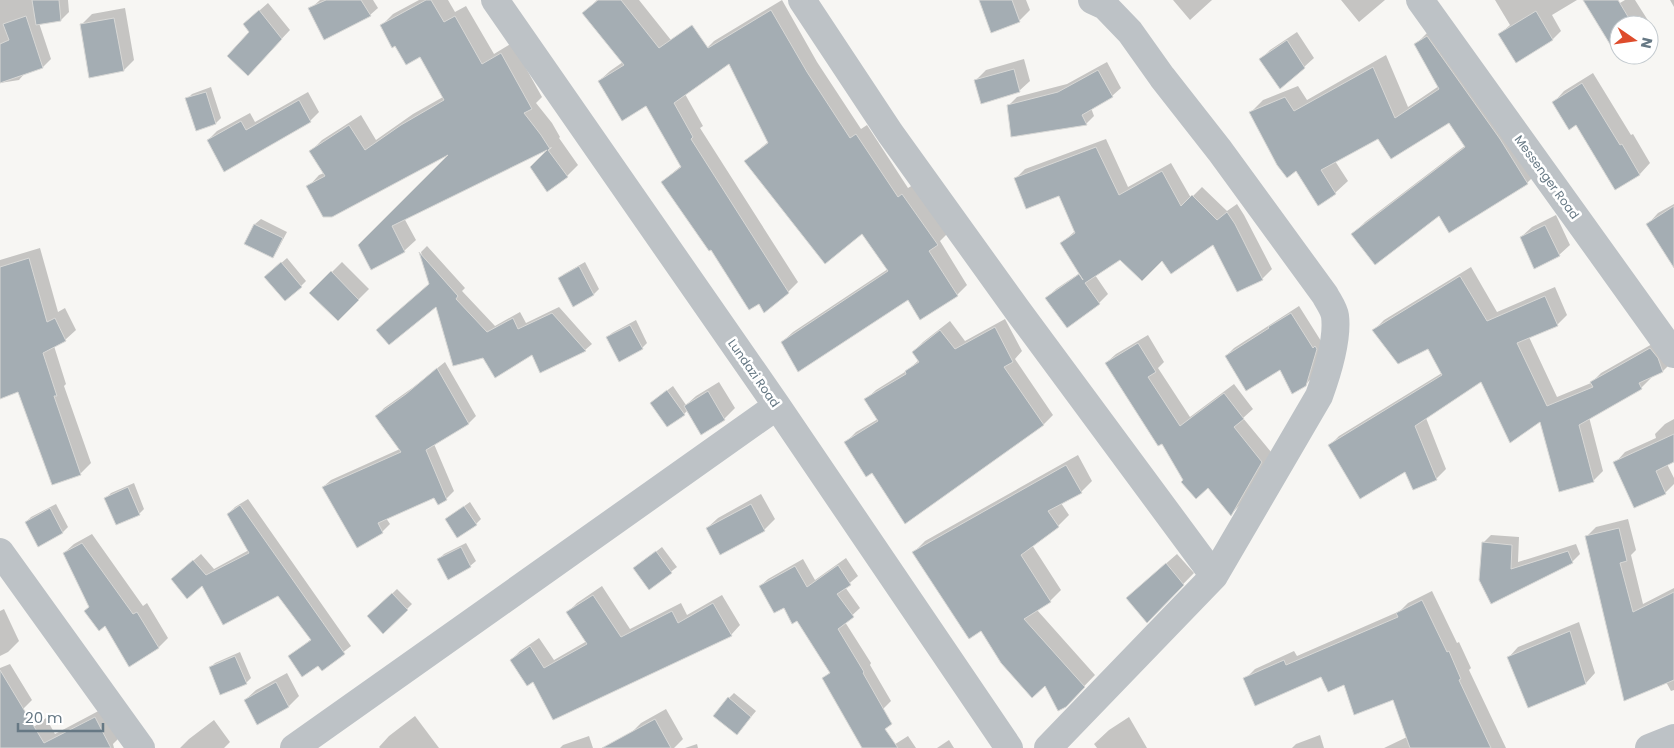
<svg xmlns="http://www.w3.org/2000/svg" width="1674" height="748" font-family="Poppins,sans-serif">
	<rect width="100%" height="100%" fill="#f7f6f3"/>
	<path fill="#0003" d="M0,0H68L69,12L61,20L39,23L51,59L43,67L25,73L19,80L0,83Z
		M320,0H373L378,8L370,15L310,9Z
		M419,0H448L455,12L466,6L494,54L512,43L542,97L536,103L552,123L560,137L559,138L578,165L567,176L532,167L552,147L404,218L416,240L404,251L371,268L359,245L453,151L308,187L319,175L324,173L311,151L322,140L361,115L376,140L413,114L443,97L421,55L396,44L382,25L393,14Z
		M597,0H639L702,79L685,94L703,126L700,128L798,282L788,292L760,302L711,249L662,182L682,165L647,105L599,81L610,71L623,62L584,13Z
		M782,0L817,62L861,129L867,125L908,188L913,185L947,234L940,241L967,285L957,295L908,299L782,342L793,332L888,269L862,233L746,161L769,141L730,63L703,52L714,41Z
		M980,0H1026L1030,10L1019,21Z
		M1173,0H1212L1190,20Z
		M1341,0H1385L1359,22Z
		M1495,0H1577L1552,15L1561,31L1553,39L1517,62L1500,34L1510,25Z
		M1625,0H1635L1649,22L1646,25H1619V45L1608,10Z
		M1670,0H1674V7Z
		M268,3L290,30L256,66L251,32L244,24Z
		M125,8L134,60L124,70L81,25L92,14Z
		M1297,32L1314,58L1304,67L1261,59L1270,50Z
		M1428,32L1539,171L1527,183L1439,214L1353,234L1365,222L1466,145L1449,121L1378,138L1335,161L1348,181L1335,193L1297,169L1251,112L1263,100L1298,86L1307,100L1386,55L1408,107L1439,86L1416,44Z
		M1024,59L1030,81L1019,91L976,80L986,70Z
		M1107,62L1121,88L1112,96L1091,108L1094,116L1086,124L1008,106L1017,97L1067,84Z
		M1593,73L1631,135L1633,134L1650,163L1640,174L1616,189L1577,124L1554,102L1564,91Z
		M211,87L221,118L216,123L187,99L192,94Z
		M308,92L319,112L310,121L224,170L208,140L217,131L250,113L255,122Z
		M1106,139L1128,187L1171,163L1191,198L1202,187L1227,211L1237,204L1244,215L1272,269L1263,278L1238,291L1214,243L1121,259L1095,275L1108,294L1099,303L1047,298L1056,289L1080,273L1061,244L1075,231L1059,195L1016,178L1025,169Z
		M1674,204V240L1648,224L1658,213Z
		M1556,215L1570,245L1559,255L1521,237L1532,227Z
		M261,219L287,232L277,251L272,257L246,243L255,224Z
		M427,246L465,288L462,291L495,326L520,312L526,323L559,307L592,344L585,350L483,357L430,284L421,252Z
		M40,248L58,312L65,308L76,330L65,340L54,346L66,384L64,386L91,463L80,474L19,390L0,398V260Z
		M287,258L306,281L301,286L271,272Z
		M342,262L369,289L338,320L311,293Z
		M585,262L599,289L594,294L573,305L559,279L564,274Z
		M1471,267L1497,312L1555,287L1567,315L1557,325L1529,337L1557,397L1591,383L1601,373L1661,339L1673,361L1663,371L1650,376L1651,378L1641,388L1589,417L1603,471L1593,481L1541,420L1482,380L1426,418L1446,469L1436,479L1329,446L1339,436L1442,373L1428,348L1374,330L1384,320Z
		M1299,306L1321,341L1313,377L1305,385L1281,368L1226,356L1234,348Z
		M1005,319L1022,351L1015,359L1053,415L1044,424L906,522L873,471L846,442L856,432L878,419L866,399L876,390L908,370L919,360L913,352L923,342L950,321L965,341Z
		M636,320L647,343L642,348L607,338L612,333Z
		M1148,335L1164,362L1158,368L1190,417L1234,384L1253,409L1243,418L1271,452L1240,505L1231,514L1208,487L1184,480L1162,442L1106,363L1116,354Z
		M445,362L476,416L469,423L434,444L454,491L446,499L434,497L386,518L390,524L382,532L357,546L323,487L331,480L400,449L377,416L384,408L415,386Z
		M719,382L735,408L724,419L701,433L688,410L684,414L657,398L673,386L686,405L696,396Z
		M1674,419V461L1667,464L1674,478V484L1665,493L1615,463L1625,452L1656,438L1655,434L1665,424Z
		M1078,455L1092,481L1081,492L1061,503L1069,515L1058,526L1032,545L1061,590L1050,601L1037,610L1095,675L1065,706L1045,684L981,629L914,552L925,541Z
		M134,483L144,509L139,514L106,498L111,493Z
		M761,494L775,519L764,530L707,528L718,518Z
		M248,499L351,646L322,669L319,664L290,657L311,639L278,595L202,584L180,572L201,554L214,569L249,550L228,514L235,507Z
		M470,502L481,519L476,524L446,519Z
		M56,504L68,527L63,532L39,545L26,522L31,517Z
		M1628,519L1636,550L1631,555L1643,604L1674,588V690L1671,691L1586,537L1596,527Z
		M92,534L143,606L147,603L168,638L159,647L130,665L105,624L85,611L90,606L64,553L74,544Z
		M1491,535L1519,537L1518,562L1576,544L1580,554L1572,562L1492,602L1483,543Z
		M466,543L476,561L470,566L439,559L444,554Z
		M662,547L677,567L650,588L635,568Z
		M1177,554L1194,573L1147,621L1138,588Z
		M846,558L858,576L845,587L860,608L845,622L871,663L870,665L891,701L883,709L824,678L830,672L798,620L760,586L768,579L803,559L815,580Z
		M602,586L630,629L681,603L687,615L722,595L740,625L731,635L554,719L534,680L511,660L520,651L539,638L554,660L587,641L568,612L577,603Z
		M397,589L412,604L384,632L369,616Z
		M1432,591L1457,643L1459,642L1471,668L1469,670L1506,748H1384L1407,737L1393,699L1322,675L1245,679L1255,669L1294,651L1297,656L1400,611L1408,603Z
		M4,609L19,641L8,652L0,656V611Z
		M1579,622L1595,673L1586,683L1509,657L1518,647Z
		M240,652L251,678L246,683L210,668L215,663Z
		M10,664L32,700L23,709L0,721V668Z
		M287,673L299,696L289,706L245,700L256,690Z
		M734,693L756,711L742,728L729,698Z
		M106,707L121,736L113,744L114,748H5L46,718L55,734Z
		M666,709L683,739L674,748H639L631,733L641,723Z
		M415,716L439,748H380L379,747L389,736Z
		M1129,717L1147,748H1097L1094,744L1109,730Z
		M214,720L230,742L224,748H180L189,739Z
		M1320,735L1324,748H1292L1296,744Z
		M589,736L593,748H560L563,745Z
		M908,736L916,748H889Z
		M949,740L954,748H937Z
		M697,744L698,748H685Z"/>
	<path fill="#a4adb3" stroke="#d8d8d6" d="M32,0H59L61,21L36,25Z
		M326,0H361L371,16L324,40L308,8Z
		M426,0H431L444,22L455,16L482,64L501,53L532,109L524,113L541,135L550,149L548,150L568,177L547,192L530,167L547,150L392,226L405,252L371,270L358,245L448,155L332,217H323L306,186L325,176L309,151L349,125L365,150L401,125L444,100L420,57L406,65L395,46L392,48L380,25Z
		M598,0H621L659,48L692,25L708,48L771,10L807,72L850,138L856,134L898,197L902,194L938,245L929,251L958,296L920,320L908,300L798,372L781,342L888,271L862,234L825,264L744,161L768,143L729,64L674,103L693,137L691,139L789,293L764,313L759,304L749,310L711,250L709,251L661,182L681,167L646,106L622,121L598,81L624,65L582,13Z
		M979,0H1012L1020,22L991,33Z
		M1583,0H1618L1633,25H1619V59Z
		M259,10L282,39L248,76L227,56L249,32L243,24Z
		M1536,11L1553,40L1516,63L1498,34Z
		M26,16L43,68L0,83V44L9,40L3,24Z
		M114,18L124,71L89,78L80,24Z
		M1427,36L1500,139L1528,184L1449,233L1439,216L1375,265L1351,234L1465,147L1449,123L1391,159L1378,139L1321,170L1336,194L1318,206L1296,171L1287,178L1277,165L1249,112L1285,97L1294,111L1373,67L1395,118L1439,89L1414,44Z
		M1287,40L1305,68L1280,89L1259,59Z
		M1014,69L1020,92L981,104L974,80Z
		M1098,70L1113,97L1082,115L1087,125L1011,137L1007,105L1058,92Z
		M1582,83L1620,145L1622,144L1640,175L1615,190L1576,125L1569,130L1552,102Z
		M206,92L216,124L196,131L185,98Z
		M299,100L311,122L224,172L207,140L241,121L246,130Z
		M1096,147L1119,195L1162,171L1181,206L1192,195L1217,220L1227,212L1235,224L1263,280L1237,292L1213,245L1171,274L1162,261L1142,281L1120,260L1085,283L1100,304L1067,328L1045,298L1079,274L1083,280L1060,243L1075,233L1059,196L1026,209L1014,178Z
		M1674,206V268L1646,224Z
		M254,224L283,238L273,258L244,244Z
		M1545,225L1560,256L1534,269L1520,237Z
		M419,252L458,296L456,299L487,332L513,318L518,329L552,313L586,351L540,373L532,355L495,378L483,358L453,366L436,307L389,345L376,330L429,284Z
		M29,258L47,322L55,318L66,341L43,353L57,396H54L81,475L52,485L18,392L0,399V267Z
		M281,262L302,287L285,301L264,277Z
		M579,266L594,295L573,307L558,278Z
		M331,271L359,300L338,321L309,293Z
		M1460,276L1487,321L1545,296L1558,326L1517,343L1547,406L1593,387L1590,382L1650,348L1658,358L1663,372L1639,383L1642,389L1579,425L1594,482L1559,492L1540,422L1510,443L1481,382L1415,426L1437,480L1413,490L1405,472L1360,499L1328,445L1442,375L1428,349L1398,364L1372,330Z
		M1291,313L1313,348L1315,346L1317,349L1306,386L1292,394L1280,370L1246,391L1225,356L1269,328L1268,327Z
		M630,325L643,349L619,362L606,337Z
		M995,327L1013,362L1004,367L1044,425L905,524L872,473L866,477L844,442L878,421L864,399L906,374L905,371L919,362L912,352L940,330L955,349Z
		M1138,343L1156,372L1148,377L1180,426L1224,393L1244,419L1234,427L1262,462L1231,516L1208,488L1196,499L1181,482L1183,480L1162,444L1158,446L1105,363Z
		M437,368L469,424L426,450L447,500L438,505L434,498L378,523L383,533L357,548L322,487L401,452L375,416L406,394Z
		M667,390L685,415L667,427L650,403Z
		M708,391L725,420L701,435L684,406Z
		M1674,434V462L1656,471L1666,494L1634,508L1613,462Z
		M1066,465L1082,493L1048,511L1059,527L1021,555L1051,602L1024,619L1085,687L1066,707L1058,711L1045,686L1032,698L1001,663L981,631L969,639L912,552Z
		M128,487L140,515L116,525L104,498Z
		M751,504L765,531L720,555L706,528Z
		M240,505L345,654L322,671L318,666L302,677L288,656L311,640L278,596L223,625L202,586L187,599L171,579L193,560L206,575L249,553L227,514Z
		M464,506L477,525L457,538L445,519Z
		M50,508L63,533L38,547L25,522Z
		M1619,528L1627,561L1620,563L1633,612L1674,592V680L1624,701L1585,536Z
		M1482,542L1512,545L1511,569L1568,551L1573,563L1491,604L1479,580Z
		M82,543L133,614L137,612L159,648L129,667L105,626L99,631L84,611L89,607L63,553Z
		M461,547L471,567L448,580L437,559Z
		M656,551L672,573L649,590L633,568Z
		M1166,563L1184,585L1147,623L1126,598Z
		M838,565L851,585L837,594L854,617L838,629L864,672L863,673L892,724L885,729L898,748H862L822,678L830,673L797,621L792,624L784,608L774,613L759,586L795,566L807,587Z
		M392,593L408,610L383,634L367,616Z
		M593,595L621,637L672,611L678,623L713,603L732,636L553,720L533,682L527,686L510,660L530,646L544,668L587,644L566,612Z
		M1422,600L1447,652L1449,651L1461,679L1459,680L1491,748H1410L1393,700L1354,715L1344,685L1328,692L1321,677L1255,706L1243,678L1284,660L1286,665L1398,617L1396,613Z
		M1570,631L1586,684L1528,708L1507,657Z
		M235,656L247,684L220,695L209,667Z
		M0,670L44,743L95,717L111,748H0Z
		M276,682L289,707L257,725L244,700Z
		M728,697L751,717L737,735L713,716Z
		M655,719L671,748H602Z"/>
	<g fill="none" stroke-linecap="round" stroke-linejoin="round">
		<path stroke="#bdc2c6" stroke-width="28" d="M495,0L777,406L1009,748
			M802,0L890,133L1018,311L1214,576L1048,748
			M1092,0L1105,6L1130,32L1162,77L1220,151L1325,295C1328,301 1334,309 1335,316C1338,339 1327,374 1319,396L1214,576
			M1420,0L1674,354
			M0,552L141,748
			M294,748L777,406
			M1649,748L1674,738"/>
	</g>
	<g text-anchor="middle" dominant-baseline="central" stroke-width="5" stroke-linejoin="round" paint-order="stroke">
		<g font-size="12" fill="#667884" stroke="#fff">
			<text transform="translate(1547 177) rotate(54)">Messenger Road</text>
			<text transform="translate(754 373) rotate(55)">Lundazi Road</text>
		</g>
	</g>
	<g transform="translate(1634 40) rotate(103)"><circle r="24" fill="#ffffff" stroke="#c2c9ce"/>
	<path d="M0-4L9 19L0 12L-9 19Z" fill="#de4c2c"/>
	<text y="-8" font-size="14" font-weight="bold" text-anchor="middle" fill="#667884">N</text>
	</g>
	<path d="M18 723v8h85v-8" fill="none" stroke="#667884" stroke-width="2.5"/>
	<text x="25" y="723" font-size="15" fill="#667884" stroke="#ffffff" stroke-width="4" paint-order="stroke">20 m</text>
</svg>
